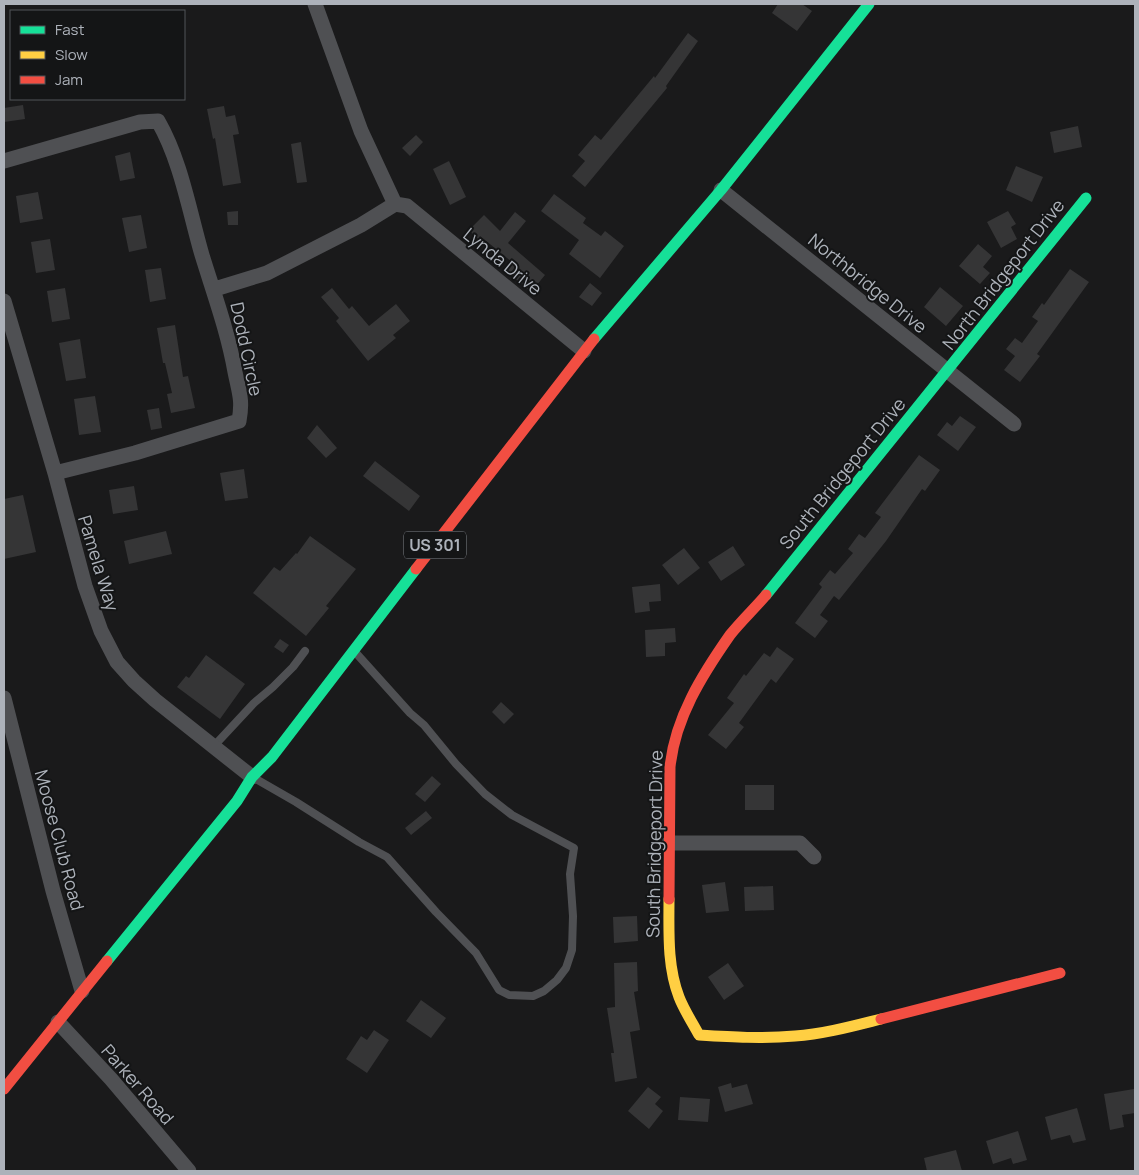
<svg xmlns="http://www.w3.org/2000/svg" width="1139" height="1175" font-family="Manrope,sans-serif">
	<rect width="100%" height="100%" fill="#1a1a1b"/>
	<path fill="#353536" d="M778,4H802L812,11L797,31L772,13Z
		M688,33L698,41L666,86L667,88L585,187L572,176L585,161L578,155L595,135L601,140L654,76L655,78Z
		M23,105L25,119L4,122V108Z
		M224,106L226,117L235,115L239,134L233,135L241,183L223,186L215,138L213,139L207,109Z
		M1078,126L1082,147L1054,153L1050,132Z
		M416,135L423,142L410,156L402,148Z
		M301,142L307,182L297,183L291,144Z
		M130,152L135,178L120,181L115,156Z
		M449,161L466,197L450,205L433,169Z
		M1016,166L1043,177L1032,202L1006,190Z
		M38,192L43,219L20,223L16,196Z
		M554,194L586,218L583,223L601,236L605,231L624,246L600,278L569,254L579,240L541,211Z
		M238,211V225H228L227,212Z
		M1008,211L1016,224L1011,227L1017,239L1001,248L987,222Z
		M515,212L526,221L508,243L545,275L531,292L505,270L512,262L480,236L478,239L469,230L484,215L500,231Z
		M141,215L147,248L129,252L122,218Z
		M50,239L55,270L36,273L31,242Z
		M978,244L992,256L983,267L990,273L980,284L959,266Z
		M161,268L166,299L150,302L145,270Z
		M1070,269L1089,282L1037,354L1040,356L1020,382L1004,370L1015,356L1006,349L1015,338L1022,343L1038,321L1032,317L1042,303L1044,305Z
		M590,283L602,293L592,306L579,297Z
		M940,287L963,306L946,326L924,307Z
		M65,288L70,319L52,322L47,291Z
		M332,288L349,309L352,306L369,326L396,304L410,321L393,335L396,338L368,361L336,321L339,318L321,297Z
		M175,325L183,377L188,376L195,408L171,413L167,394L172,393L165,363H163L157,328Z
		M80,339L86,378L66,381L59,343Z
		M95,396L101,432L79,435L74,399Z
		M159,408L162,428L151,430L147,410Z
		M960,416L976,427L958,451L937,435L947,422L952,426Z
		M317,425L337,448L326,458L307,438Z
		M919,455L940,470L925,491L922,489L886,541L839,600L834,596L820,615L828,621L815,638L795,623L822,587L819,584L830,570L835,574L853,553L848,549L859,534L865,538L881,517L875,513Z
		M375,461L420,496L409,511L363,476Z
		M244,469L248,498L225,501L220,473Z
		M134,486L138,510L113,514L109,490Z
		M23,495L36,552L4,559V499Z
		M166,531L172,554L129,564L124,541Z
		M310,536L356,569L326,606L329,608L306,636L253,593L274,567L280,571L296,553L297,554Z
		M733,546L745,565L721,581L708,562Z
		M684,548L700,568L678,585L662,565Z
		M660,584L661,601L649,602L650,611L635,613L632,587Z
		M675,628L676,642L665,643V656L646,657L645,630Z
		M280,639L289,645L283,653L274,647Z
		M777,647L794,659L776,683L771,679L739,723L744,727L726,749L708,735L734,703L727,698L744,674L746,676L764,653L770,657Z
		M206,655L245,684L220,719L177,687L186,676L189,678Z
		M501,702L514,714L504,724L492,712Z
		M432,776L441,784L425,802L415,794Z
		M745,785H774V810H745Z
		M426,811L432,818L411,835L405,828Z
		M725,882L729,911L706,913L702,885Z
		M773,886L774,910L745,911L744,887Z
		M637,916L638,941L614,943L613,917Z
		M637,962L638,991L634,992L640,1030L630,1032L637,1078L615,1082L611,1053H614L607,1008L615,1007L614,963Z
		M728,963L744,986L724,1000L708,977Z
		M421,1000L446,1018L431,1038L406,1021Z
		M374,1030L389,1040L367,1073L346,1059L361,1036L367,1040Z
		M731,1083L732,1088L747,1084L753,1104L725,1112L718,1087Z
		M648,1087L661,1097L655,1104L663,1111L649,1129L628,1111Z
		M1134,1089L1135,1113L1122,1115L1124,1127L1110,1130L1104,1094Z
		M680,1097L710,1099L708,1122L678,1120Z
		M1077,1108L1086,1140L1073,1143L1070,1135L1051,1140L1045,1117Z
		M1018,1131L1027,1160L1013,1164L1011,1158L993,1164L986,1141Z
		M956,1150L962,1171H927L924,1158Z"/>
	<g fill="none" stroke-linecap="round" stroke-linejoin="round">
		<path stroke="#4f5053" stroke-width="8" d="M213,747L254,703L273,687L293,667L305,651
			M256,779L296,802L359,842L387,857L436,912L476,953L499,990L509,995L533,996L544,991L557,980L566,968L572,950L573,916L570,874L574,848L512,815L485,794L456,764L424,725L410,713L356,653"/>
		<path stroke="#4f5053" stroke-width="15" d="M315,4L361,131L395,204L407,206L584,351
			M4,161L140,122L158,121C181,161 189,210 202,255C214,294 228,332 235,372C239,392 243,400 239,421L135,453L55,473
			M721,190L1014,424
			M215,289L267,273L361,225L395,204
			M4,301L55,473L85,586L101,631L117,662L134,681L155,700L252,777
			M4,698L53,891L82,991
			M669,843H800L814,857
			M58,1022L111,1079L189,1171"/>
		<path stroke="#16e098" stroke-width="11" d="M594,339L721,190L869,4
			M766,595L1086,198
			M107,961L237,801L252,777L272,757L416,569"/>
		<path stroke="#ffcf43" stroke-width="11" d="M669,899C669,931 667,966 679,997C684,1010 692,1022 699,1035C731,1037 763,1039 795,1036C824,1034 853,1026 881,1019"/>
		<path stroke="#f24e42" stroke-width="11" d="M416,569L594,339
			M669,899L670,767C675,718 702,675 730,635C741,621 755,608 766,595
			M881,1019L1060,973
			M4,1089L107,961"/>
	</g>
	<g text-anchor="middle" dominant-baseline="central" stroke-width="4" stroke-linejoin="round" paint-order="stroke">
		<rect fill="#141516" stroke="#7f8389" stroke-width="1" x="404" y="531.5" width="62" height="27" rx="4"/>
		<g font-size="16" font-weight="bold" fill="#adb2ba">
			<text x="435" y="545">US 301</text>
		</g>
		<g font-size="18" fill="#adb2ba" stroke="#141516">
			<text transform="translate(503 261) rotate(39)">Lynda Drive</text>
			<text transform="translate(1003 274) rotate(-52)">North Bridgeport Drive</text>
			<text transform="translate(868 283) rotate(39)">Northbridge Drive</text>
			<text transform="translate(247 349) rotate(78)">Dodd Circle</text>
			<text transform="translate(842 473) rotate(-51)">South Bridgeport Drive</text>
			<text transform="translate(99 563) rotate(73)">Pamela Way</text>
			<text transform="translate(60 840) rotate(75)">Moose Club Road</text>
			<text transform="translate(654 844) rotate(-89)">South Bridgeport Drive</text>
			<text transform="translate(138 1084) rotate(49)">Parker Road</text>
		</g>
	</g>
	<rect width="1139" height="1175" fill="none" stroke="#adb2ba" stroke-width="10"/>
	<rect x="10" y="10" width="175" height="90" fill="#141516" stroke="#515458"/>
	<rect x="20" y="26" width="25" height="8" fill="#16e098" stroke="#515458"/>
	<text x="55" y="35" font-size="15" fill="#adb2ba">Fast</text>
	<rect x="20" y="51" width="25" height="8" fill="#ffcf43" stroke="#515458"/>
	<text x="55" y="60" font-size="15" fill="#adb2ba">Slow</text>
	<rect x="20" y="76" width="25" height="8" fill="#f24e42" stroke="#515458"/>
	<text x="55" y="85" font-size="15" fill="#adb2ba">Jam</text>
</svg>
